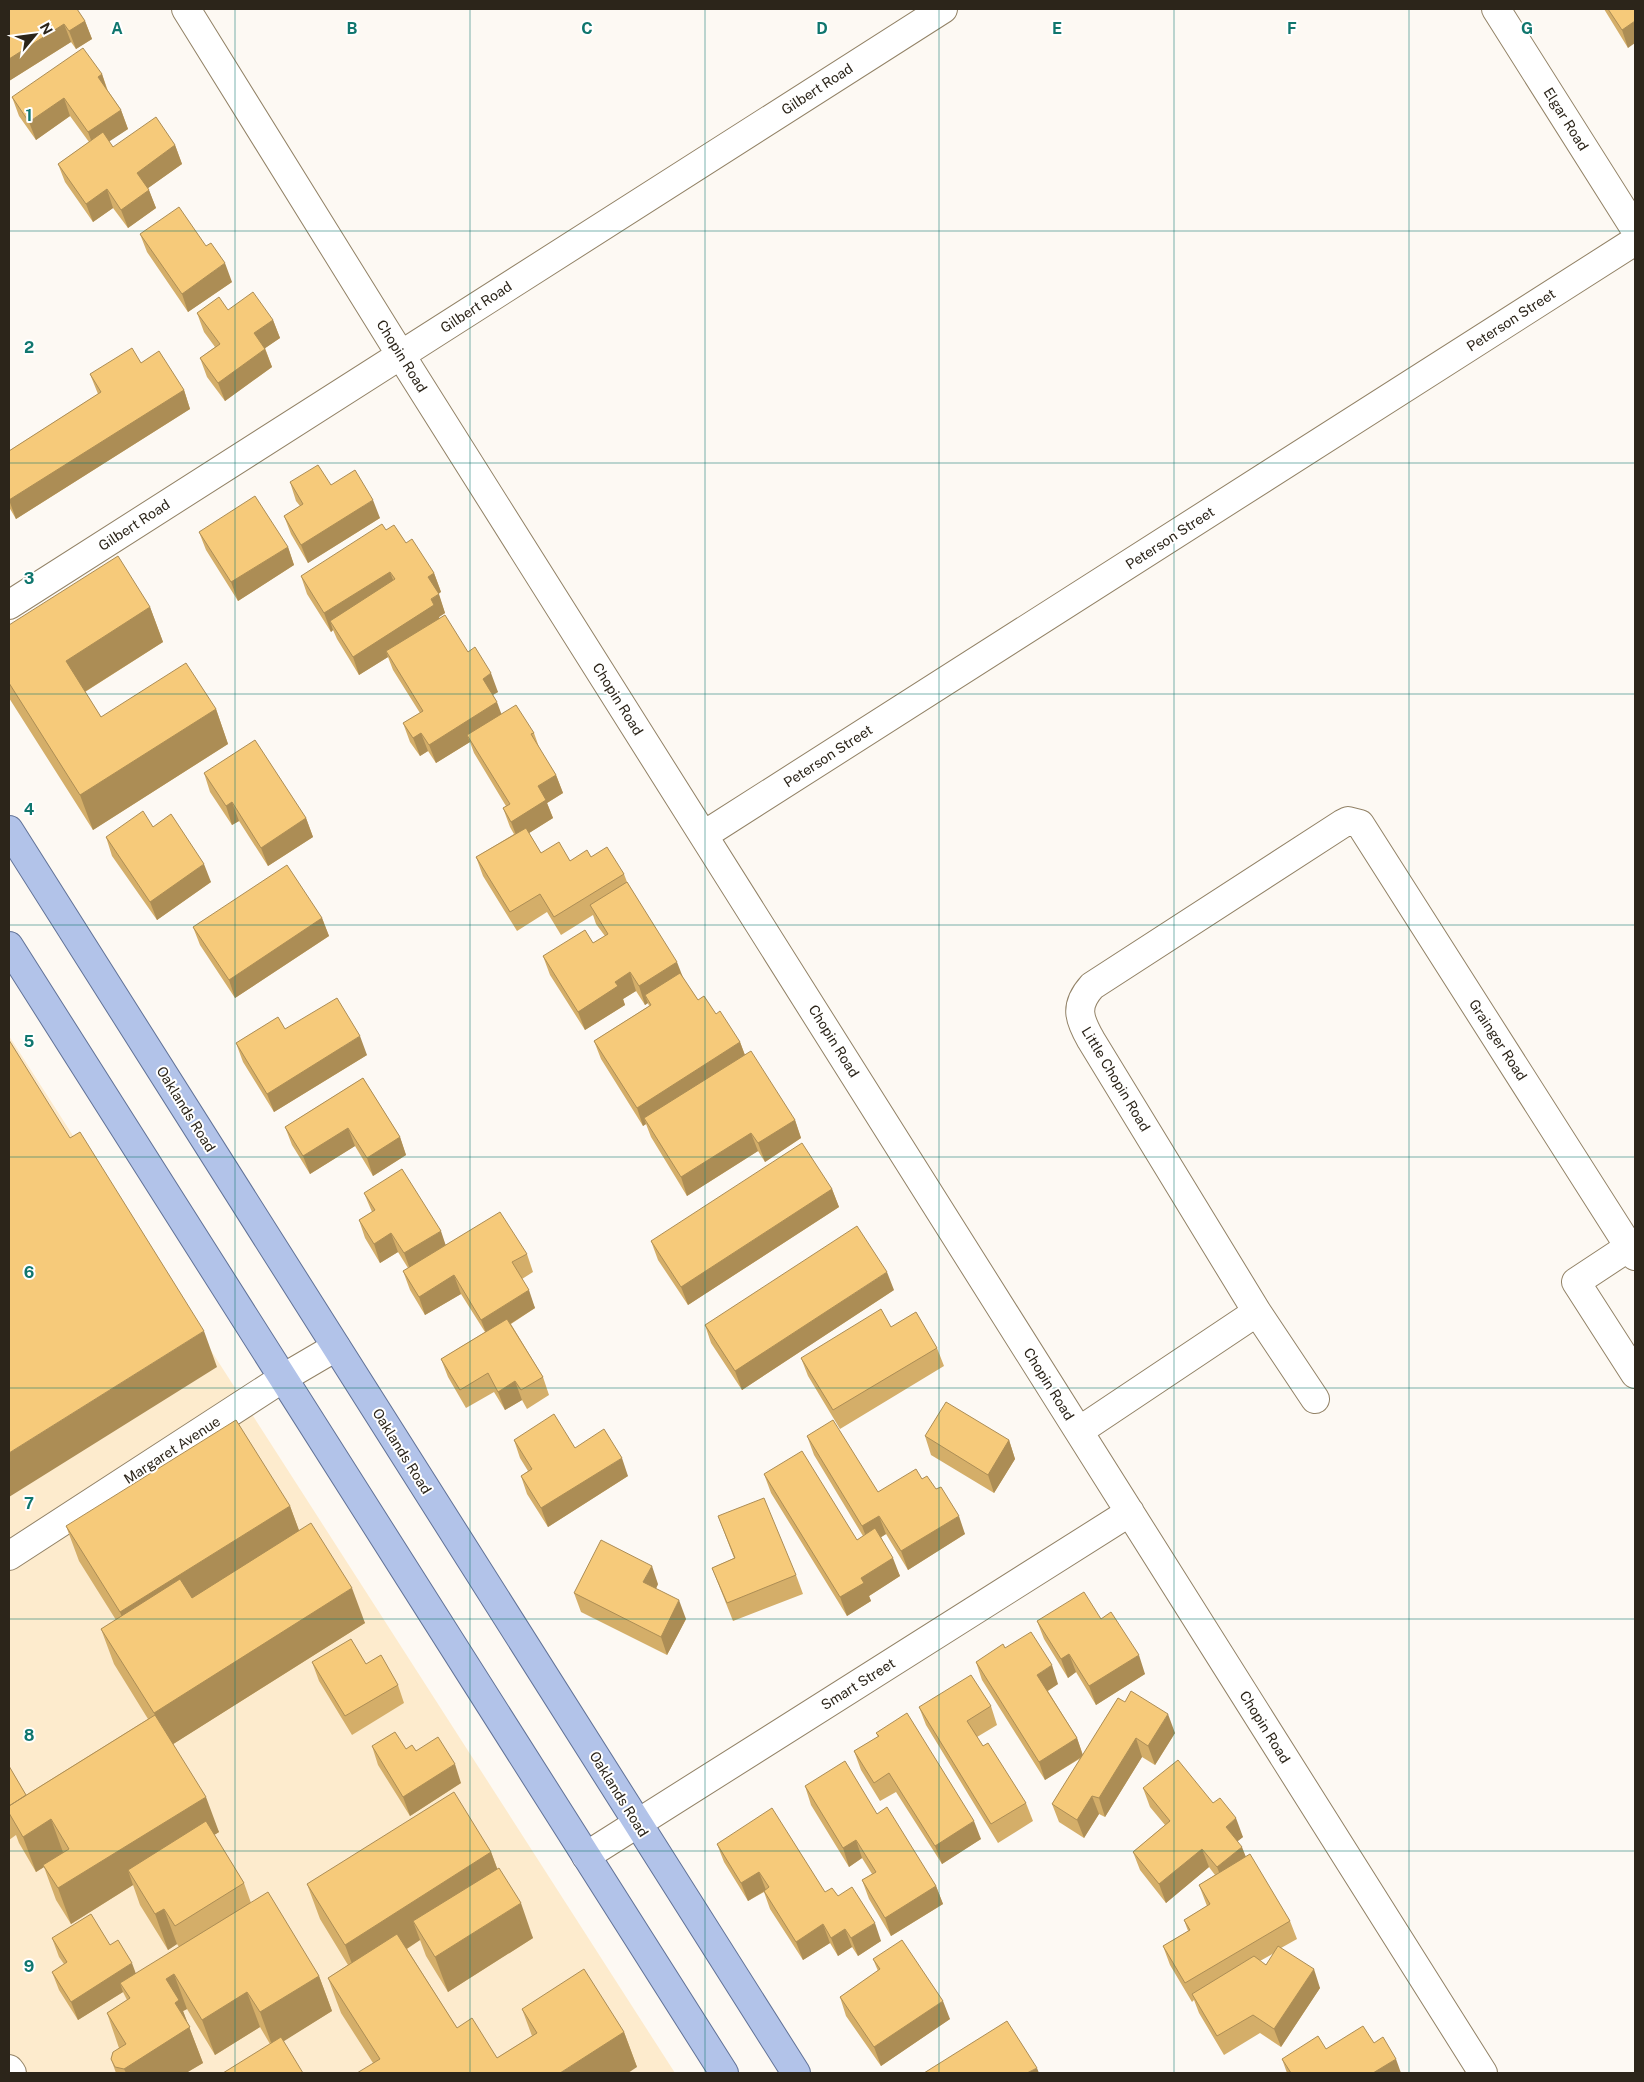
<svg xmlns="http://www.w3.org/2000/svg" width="1644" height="2082" font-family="'Public Sans',sans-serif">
	<rect width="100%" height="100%" fill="#fdf9f3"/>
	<path fill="#fdebcd" d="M9,1036L675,2073H9Z"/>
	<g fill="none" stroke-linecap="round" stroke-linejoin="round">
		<g stroke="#928266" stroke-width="30">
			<path id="minor" d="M186,9L412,373L1483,2073
				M1496,9L1635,229
				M9,605L943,9
				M704,835L1635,241
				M1629,1247L1576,1282L1635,1374
				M1315,1399L1257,1312L1091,1040C1079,1019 1074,1006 1092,986L1342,824L1348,821L1360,824L1635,1256
				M1079,1431L1257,1312
				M9,1556L283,1378L336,1347
				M586,1856L1130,1512
				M9,2069L12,2073"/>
		</g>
		<g stroke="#617297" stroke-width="30">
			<path id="major" d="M9,830L796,2073
				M9,946L724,2073"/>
		</g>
		<use href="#minor" stroke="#fff" stroke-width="28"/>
		<use href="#major" stroke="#b2c3e9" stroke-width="28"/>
	</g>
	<path fill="#d4ae69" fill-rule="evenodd" d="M9,9L85,21L92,39L76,49L71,42L9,81Z
		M1604,9H1635L1628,48Z
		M102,74L108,91L121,110L128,129L109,141L113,147L175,145L182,164L148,188L156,208L128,228L113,208L93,222L65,182L58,164L89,142L70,116L36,140L19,116L12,97Z
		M140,234L232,282L188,312L147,252Z
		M228,310L273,320L280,338L265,348L272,367L225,401L207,377L200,358L215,347L204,332L197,313Z
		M141,363L184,390L190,409L16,519L9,507V451L98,394L90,374Z
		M290,482L331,485L380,518L308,563L291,534L284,516L300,506L296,501Z
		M386,530L406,543L434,573L441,592L438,593L445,613L439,617V618L468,652L498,692L493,695L501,714L534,733L540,750L556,775L563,793L547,803L553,818L529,833L541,853L570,861L591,857L624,874L627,882L683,978L698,1000L716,1014L740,1042L745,1055L795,1120L801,1138L765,1162L758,1151L687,1196L651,1137L646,1124L643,1126L601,1059L594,1041L649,1006L648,1003L645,1005L636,991L623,999L625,1005L585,1030L550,975L543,956L593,943L605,936L596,924L593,915L561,935L547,912L517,931L483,876L476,857L514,834L510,827L503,808L506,806L474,753L470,742L436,763L428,751L420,756L410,742L403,723L420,713L393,670L388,657L359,675L337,639L333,630L331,632L307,594L301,576Z
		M199,532L288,547L294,565L238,601L206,550Z
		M150,607L163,642L85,692L101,717L216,709L228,744L93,830L9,698V625Z
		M204,773L306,818L313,837L268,866L239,821L232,825L210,792Z
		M153,827L211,882L157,920L112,856L106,837Z
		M322,918L329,936L235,998L200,945L193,927Z
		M285,1029L367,1055L274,1112L243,1062L236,1043Z
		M363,1078L400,1137L406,1155L373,1176L355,1146L310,1174L292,1145L285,1127Z
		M832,1189L839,1207L688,1305L658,1260L651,1241Z
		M364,1193L446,1245L527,1254L533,1272L522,1279L535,1308L511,1324L543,1377L549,1395L527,1409L522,1400L505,1410L494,1392L466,1408L448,1377L441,1359L485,1332L461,1294L425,1315L410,1290L403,1271L408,1268L398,1252L380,1263L365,1238L359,1220L372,1212Z
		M894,1290L742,1390L711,1343L705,1325Z
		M891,1327L937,1348L944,1366L840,1429L808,1376L801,1358Z
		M807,1436L878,1492L922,1479L965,1534L908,1570L886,1534L881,1537L900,1576L869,1596L871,1601L847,1616L771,1493L764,1474L857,1540L863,1536L814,1455Z
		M925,1436L1009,1440L1015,1459L994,1493L931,1455Z
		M514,1440L575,1448L628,1476L548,1527L527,1494L521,1476L528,1471L520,1458Z
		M290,1506L299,1531L365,1623L173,1744L219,1832L214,1835L244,1883L251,1903L319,1976L332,2011L283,2041L270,2044L260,2027L215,2055L187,2009L183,2011L203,2063L186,2073H116L111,2059L119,2048L107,2013L127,2000L123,1992L78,2020L59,1990L52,1972L64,1964L59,1957L52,1938L110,1945L136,1974L179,1947L177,1944L168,1950L140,1905L133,1885L71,1924L56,1900L44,1867L36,1872L19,1843L16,1835L9,1840V1766L26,1795L148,1719L114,1664L101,1629L116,1620L79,1561L66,1526Z
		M718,1516L796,1575L803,1594L733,1621L712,1568L734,1558Z
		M658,1584L656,1589L686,1619L667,1655L581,1612L574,1593Z
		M1101,1619L1145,1674L1096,1705L1076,1672L1068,1678L1044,1639L1037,1621Z
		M1005,1648L1058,1684L1048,1691L1077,1738L1083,1755L1118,1698L1175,1733L1155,1765L1142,1757L1105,1817L1099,1814L1084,1838L1059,1822L1052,1804L1081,1758L1045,1780L982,1680L976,1662Z
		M312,1662L366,1664L398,1685L404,1703L352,1735L319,1681Z
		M991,1706L997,1725L977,1737L983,1746L1026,1803L1033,1821L998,1843L926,1725L919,1707Z
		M876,1733L981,1839L942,1864L896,1792L880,1801L861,1770L854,1751L878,1737Z
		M372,1746L406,1749L416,1751L461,1783L410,1816L378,1765Z
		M805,1786L877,1814L936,1886L943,1904L891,1936L869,1899L862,1880L872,1874L862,1858L849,1867L811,1805Z
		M1143,1788L1213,1803L1243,1837L1237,1841L1246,1857L1290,1921L1297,1939L1281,1948L1320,1988L1281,2047L1260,2033L1224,2055L1199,2013L1194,2000L1192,2002L1170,1965L1163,1946L1188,1931L1184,1920L1207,1906L1199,1885L1215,1875L1209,1867L1166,1903L1140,1870L1133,1852L1165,1825L1150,1807ZM1274,1953L1266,1965L1260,1961Z
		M717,1844L825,1892L838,1896L881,1941L858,1956L852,1947L838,1956L830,1943L803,1960L770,1909L764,1892L748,1901L724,1862Z
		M491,1852L497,1868L533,1938L448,1992L426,1956L420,1940L407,1949L457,2028L497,2058L532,2036L522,2009L624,2032L637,2067L373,2063L341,2013L328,1978L348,1965L320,1919L307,1884Z
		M873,1959L950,2019L881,2066L846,2016L840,1997L878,1971Z
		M1374,2043L1401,2073H1287L1282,2059L1326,2049Z"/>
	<path fill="#ac8d55" d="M85,21L92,39L76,49L69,31Z
		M1635,21V43L1628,48L1622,30Z
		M64,24L71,42L9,81V59Z
		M102,74L108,93L98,77Z
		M64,98L70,116L36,140L29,122Z
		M121,110L128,129L95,151L88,132Z
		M175,145L182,164L144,191L137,173Z
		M107,189L113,208L93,222L86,204Z
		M149,190L156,208L128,228L121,210Z
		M225,263L232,282L188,312L182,294Z
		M273,320L280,338L261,351L254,333Z
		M265,349L272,367L225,401L218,383Z
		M184,390L190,409L16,519L9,500Z
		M373,500L380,518L308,563L301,545Z
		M288,547L294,565L238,601L231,582Z
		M390,572L397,590L330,621L333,630L331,632L324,613Z
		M434,573L441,592L435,596L428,577Z
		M439,594L445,613L439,617L441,623L386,651L388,657L359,675L353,657Z
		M150,607L163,642L78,696L66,661Z
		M491,673L498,692L489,697L483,679Z
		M497,702L504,721L467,735L470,742L436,763L429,745Z
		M216,709L228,744L93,830L80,795Z
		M421,733L428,751L420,756L413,738Z
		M556,775L563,793L547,803L553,818L518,840L511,822L538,786Z
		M232,802L239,821L232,825L226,806Z
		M306,818L313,837L268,866L261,848Z
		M204,864L211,882L157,920L150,902Z
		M322,918L329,936L235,998L229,980Z
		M677,962L684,980L645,995L648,1003L645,1005L639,986Z
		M630,972L636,991L623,999L625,1005L585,1030L578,1012L615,982Z
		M360,1036L367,1055L274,1112L267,1094Z
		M740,1042L747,1061L644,1118L646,1124L643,1126L637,1108Z
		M795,1120L801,1138L765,1162L758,1143Z
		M348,1128L355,1146L310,1174L303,1156Z
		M751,1133L758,1151L687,1196L681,1177Z
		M400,1137L406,1155L373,1176L367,1158Z
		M832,1189L839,1207L688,1305L681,1287Z
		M441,1231L447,1249L411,1272L404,1253Z
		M391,1233L398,1252L380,1263L374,1244Z
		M887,1272L894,1290L742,1390L735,1371Z
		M454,1275L461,1294L425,1315L419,1297Z
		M529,1290L535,1308L488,1338L481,1320Z
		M204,1331L217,1367L9,1497V1453Z
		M515,1381L522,1400L505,1410L498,1392Z
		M1009,1440L1015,1459L994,1493L988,1475Z
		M622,1458L628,1476L548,1527L541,1508Z
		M290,1506L303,1541L133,1647L120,1612Z
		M879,1516L886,1534L869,1545L862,1526Z
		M959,1516L965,1534L908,1570L901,1551Z
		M893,1558L900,1576L869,1596L871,1601L847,1616L840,1597L861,1578Z
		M652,1566L658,1584L650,1601L643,1582Z
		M352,1588L365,1623L167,1748L154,1713Z
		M679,1600L686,1619L667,1655L661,1637Z
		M1069,1654L1076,1672L1068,1678L1061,1659Z
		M1139,1655L1145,1674L1096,1705L1089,1686Z
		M1052,1665L1058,1684L1044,1693L1037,1675Z
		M1168,1714L1175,1733L1155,1765L1148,1746Z
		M1077,1738L1083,1756L1045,1780L1039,1762Z
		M1136,1738L1142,1757L1105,1817L1099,1798Z
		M455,1764L461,1783L410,1816L403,1797Z
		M1092,1796L1099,1814L1084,1838L1077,1820Z
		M206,1797L219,1832L136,1883L128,1870L133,1885L71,1924L58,1888Z
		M1236,1818L1243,1837L1233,1845L1226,1827Z
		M51,1819L64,1855L43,1865L44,1867L36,1872L23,1837Z
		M974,1821L981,1839L942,1864L935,1846Z
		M856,1840L862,1858L849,1867L843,1848Z
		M1242,1847L1249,1865L1224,1885L1217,1867Z
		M1202,1849L1209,1867L1166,1903L1159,1884Z
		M491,1852L504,1887L413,1921L420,1940L358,1980L345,1945Z
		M759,1872L766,1890L748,1901L741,1883Z
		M936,1886L943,1904L891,1936L885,1918Z
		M521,1903L533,1938L448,1992L435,1957Z
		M164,1909L177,1944L168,1950L155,1914Z
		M875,1923L881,1941L858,1956L851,1938Z
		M823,1924L830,1943L803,1960L796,1942Z
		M845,1929L852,1947L838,1956L831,1938Z
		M132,1963L139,1982L120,1983L123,1992L78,2020L71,2002Z
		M1314,1969L1320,1988L1281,2047L1274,2029Z
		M174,1974L187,2009L183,2011L203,2063L186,2073H126L124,2069L166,1979Z
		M319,1976L332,2011L273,2048L260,2012Z
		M247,1992L260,2027L215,2055L202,2020Z
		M943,2001L950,2019L881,2066L874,2047Z
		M624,2032L637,2067L628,2073H560Z
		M1396,2059L1401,2073H1373Z
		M1037,2068L1039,2073H1027Z"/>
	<path fill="#f6ca7a" stroke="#ac8d55" d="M9,9H77L85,21L69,31L64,24L9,59Z
		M1608,9H1635V21L1622,30Z
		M83,48L102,74L98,77L121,110L88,132L64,98L29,122L12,97Z
		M156,117L175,145L137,173L149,190L121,210L107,189L86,204L58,164L103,132L113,147Z
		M179,207L206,246L211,243L225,263L182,294L140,234Z
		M253,292L273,320L254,333L265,349L218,383L200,358L220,344L197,313L219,297L228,310Z
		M132,348L141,363L159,351L184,390L9,500V451L101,392L90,374Z
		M318,465L331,485L355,470L373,500L301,545L284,516L303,504L290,482Z
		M255,496L288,547L231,582L199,532Z
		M382,524L386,530L394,525L406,543L412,539L434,573L428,577L439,594L431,599L434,605L353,657L330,621L395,579L390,572L324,613L301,576Z
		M118,556L150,607L66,661L101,717L186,663L216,709L80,795L9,683V625Z
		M445,615L468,652L475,647L491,673L483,679L497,702L429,745L421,733L413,738L403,723L423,711L386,651Z
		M516,705L534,733L531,734L556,775L538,786L546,800L511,822L503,808L510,804L467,735Z
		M255,740L306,818L261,848L232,802L226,806L204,773Z
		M143,811L153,827L171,814L204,864L150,902L106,837Z
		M526,828L541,853L559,842L570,861L587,850L591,857L607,847L624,874L554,917L540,894L510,912L476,857Z
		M287,865L322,918L229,980L193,927Z
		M627,882L677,962L639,986L630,972L615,982L618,986L578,1012L543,956L585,930L593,943L608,934L590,905Z
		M680,973L698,1000L704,996L716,1014L720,1011L740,1042L637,1108L594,1041L651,1005L645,995Z
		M337,998L360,1036L267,1094L236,1043L278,1017L285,1029Z
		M9,1040L70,1138L80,1132L204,1331L9,1453Z
		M751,1051L795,1120L758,1143L751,1133L681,1177L644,1118Z
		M363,1078L400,1137L367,1158L348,1128L303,1156L285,1127Z
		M802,1143L832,1189L681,1287L651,1241Z
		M402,1169L441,1231L404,1253L391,1233L374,1244L359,1220L375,1210L364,1193Z
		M500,1212L527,1254L512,1262L529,1290L481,1320L454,1275L419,1297L403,1271Z
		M857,1226L887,1272L735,1371L705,1325Z
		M881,1309L891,1327L916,1312L937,1348L833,1410L801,1358Z
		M507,1319L543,1377L521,1390L515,1381L498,1392L488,1373L460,1390L441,1359Z
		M946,1402L1009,1440L988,1475L925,1436Z
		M554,1414L575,1448L604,1429L622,1458L541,1508L521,1476L532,1469L514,1440Z
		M236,1420L290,1506L120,1612L66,1526Z
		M833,1420L878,1492L916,1469L922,1479L927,1476L936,1489L941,1487L959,1516L901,1551L879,1516L862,1526L807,1436Z
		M802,1451L857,1540L875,1528L893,1558L861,1578L864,1583L840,1597L764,1474Z
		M764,1498L796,1575L727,1603L712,1568L735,1558L718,1516Z
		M311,1523L352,1588L154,1713L101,1629L180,1579L192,1598Z
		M601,1540L652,1566L643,1582L679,1600L661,1637L574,1593Z
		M1084,1592L1101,1619L1111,1612L1139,1655L1089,1686L1069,1654L1061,1659L1037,1621Z
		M1031,1632L1052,1665L1037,1675L1077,1738L1039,1762L976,1662L1003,1644L1005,1648Z
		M351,1639L366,1664L381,1655L398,1685L345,1716L312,1662Z
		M971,1675L991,1706L967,1721L983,1746L988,1743L1026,1803L991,1824L919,1707Z
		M1131,1691L1168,1714L1148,1746L1136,1738L1099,1798L1092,1796L1077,1820L1052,1804L1118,1698L1125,1702Z
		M907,1713L974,1821L935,1846L889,1773L874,1783L854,1751L879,1736L876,1733Z
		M155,1715L206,1797L58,1888L43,1865L69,1849L51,1819L23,1837L9,1813V1806Z
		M395,1732L406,1749L412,1745L416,1751L438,1737L455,1764L403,1797L372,1746Z
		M1178,1760L1213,1803L1220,1798L1236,1818L1226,1827L1242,1847L1217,1867L1202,1849L1159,1884L1133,1852L1170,1821L1143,1788Z
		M845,1761L877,1814L887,1807L936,1886L885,1918L862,1880L876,1872L856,1840L843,1848L805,1786Z
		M9,1766L26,1795L9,1806Z
		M454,1792L491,1852L345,1945L307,1884Z
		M772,1808L825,1892L832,1888L838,1896L852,1887L875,1923L851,1938L845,1929L831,1938L823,1924L796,1942L764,1891L769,1887L759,1872L741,1883L717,1844Z
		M206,1821L244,1883L175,1926L164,1909L155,1914L128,1870Z
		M1250,1854L1290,1921L1185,1983L1163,1946L1190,1930L1184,1920L1210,1904L1199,1885Z
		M499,1868L521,1903L435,1957L413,1921Z
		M268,1892L319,1976L260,2012L247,1992L202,2020L174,1974L166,1979L179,2000L175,2003L190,2027L124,2069L115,2067L111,2059L113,2052L126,2044L107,2013L130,1998L120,1983Z
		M91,1914L110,1945L118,1940L132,1963L71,2002L52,1972L67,1962L52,1938Z
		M397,1934L457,2028L472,2018L497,2058L537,2033L522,2009L584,1969L624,2032L560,2073H357L380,2059L328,1978Z
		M902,1940L943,2001L874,2047L840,1997L880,1969L873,1959Z
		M1278,1946L1314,1969L1274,2029L1253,2015L1217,2036L1192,1994L1254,1956L1266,1965Z
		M1007,2021L1037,2068L1027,2073H924Z
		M1363,2026L1374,2043L1383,2037L1396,2059L1373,2073H1291L1282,2059L1318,2036L1326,2049Z
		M281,2037L303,2073H223Z"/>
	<path fill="none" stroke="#0f766e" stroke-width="1" stroke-opacity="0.55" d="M235,9V2073M470,9V2073M705,9V2073M939,9V2073M1174,9V2073M1409,9V2073M9,231H1635M9,463H1635M9,694H1635M9,925H1635M9,1157H1635M9,1388H1635M9,1619H1635M9,1851H1635"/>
	<g text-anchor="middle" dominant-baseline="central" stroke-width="4" stroke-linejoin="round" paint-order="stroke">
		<g font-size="14" fill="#2c251a" stroke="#fff">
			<text transform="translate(817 89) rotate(-33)">Gilbert Road</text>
			<text transform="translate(1566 119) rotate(58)">Elgar Road</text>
			<text transform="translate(476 307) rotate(-33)">Gilbert Road</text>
			<text transform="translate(1511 320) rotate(-33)">Peterson Street</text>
			<text transform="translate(402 356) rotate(58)">Chopin Road</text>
			<text transform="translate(134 525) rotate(-33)">Gilbert Road</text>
			<text transform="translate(1170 538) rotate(-33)">Peterson Street</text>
			<text transform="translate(618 699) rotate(58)">Chopin Road</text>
			<text transform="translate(828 756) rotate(-33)">Peterson Street</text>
			<text transform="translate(1498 1040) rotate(57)">Grainger Road</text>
			<text transform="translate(834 1041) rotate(58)">Chopin Road</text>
			<text transform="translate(1116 1079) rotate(59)">Little Chopin Road</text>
			<text transform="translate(186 1109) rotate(58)">Oaklands Road</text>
			<text transform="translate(1049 1384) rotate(58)">Chopin Road</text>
			<text transform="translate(172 1450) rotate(-33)">Margaret Avenue</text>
			<text transform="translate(402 1451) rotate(58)">Oaklands Road</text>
			<text transform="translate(858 1684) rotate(-32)">Smart Street</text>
			<text transform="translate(1265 1727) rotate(58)">Chopin Road</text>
			<text transform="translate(619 1794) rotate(58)">Oaklands Road</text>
		</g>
	</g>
	<g font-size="16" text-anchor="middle" font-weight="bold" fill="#0f766e" stroke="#fff" stroke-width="4" stroke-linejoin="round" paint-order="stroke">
		<text x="117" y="34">A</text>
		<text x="352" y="34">B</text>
		<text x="587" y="34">C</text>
		<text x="822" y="34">D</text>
		<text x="1057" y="34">E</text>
		<text x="1292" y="34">F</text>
		<text x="1527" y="34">G</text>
		<text x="29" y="121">1</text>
		<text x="29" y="353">2</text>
		<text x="29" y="584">3</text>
		<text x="29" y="815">4</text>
		<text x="29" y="1047">5</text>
		<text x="29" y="1278">6</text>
		<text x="29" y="1509">7</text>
		<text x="29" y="1741">8</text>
		<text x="29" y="1972">9</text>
	</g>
	<rect width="1644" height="2082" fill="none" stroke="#2c251a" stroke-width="20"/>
	<g transform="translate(35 35) rotate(61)" stroke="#ffffff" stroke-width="4" paint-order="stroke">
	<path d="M0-4L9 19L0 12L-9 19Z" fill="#2c251a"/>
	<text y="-8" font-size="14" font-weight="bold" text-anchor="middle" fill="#2c251a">N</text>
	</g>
</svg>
